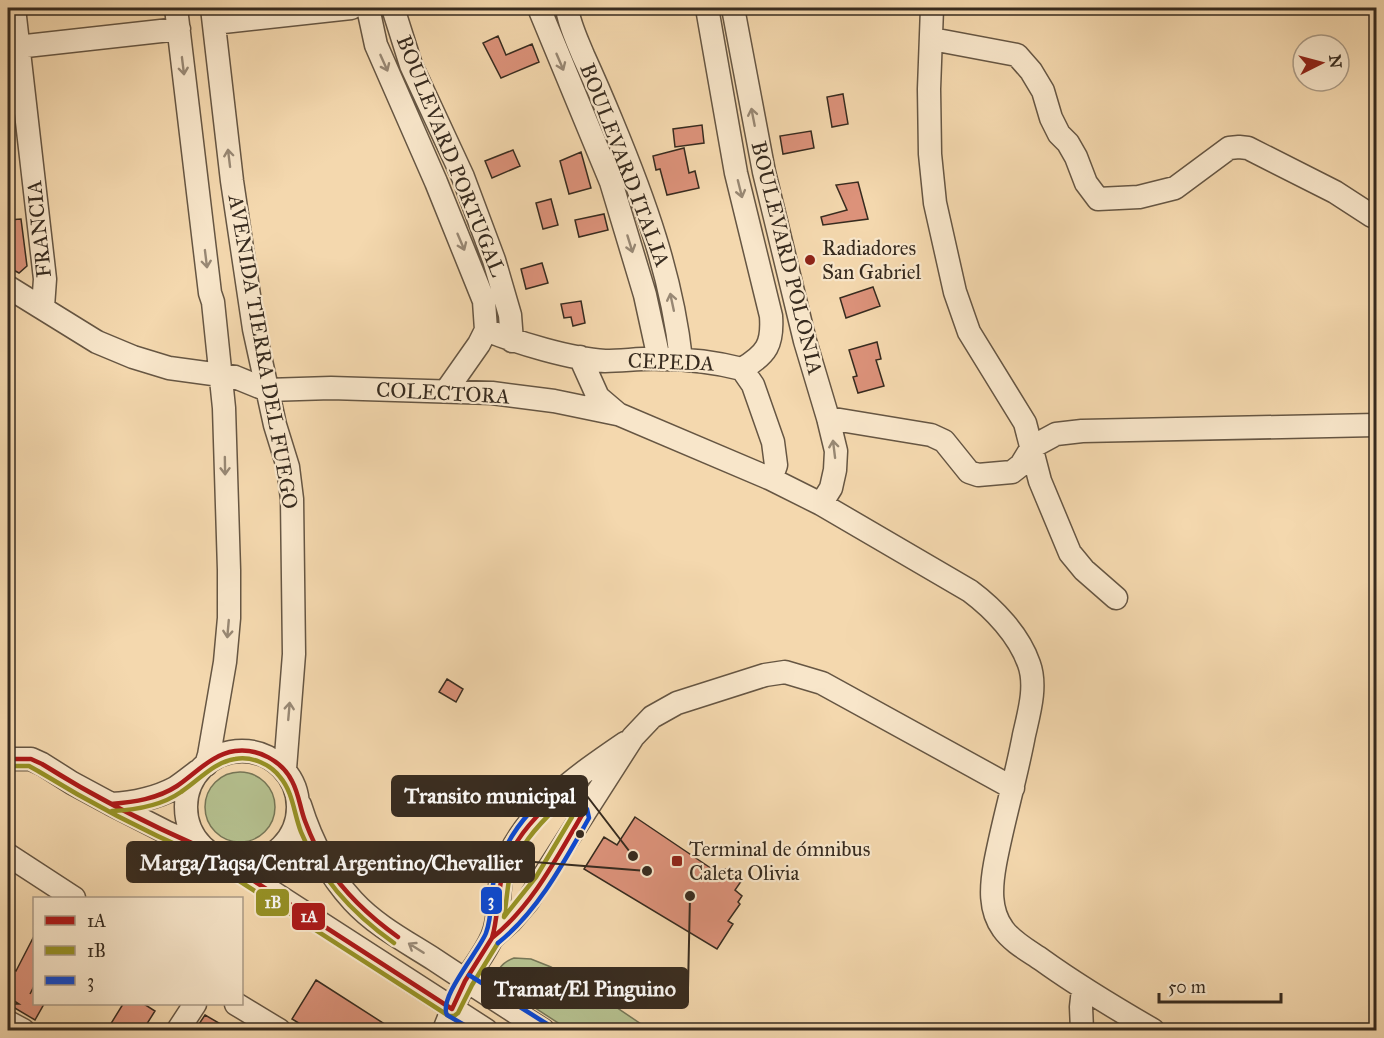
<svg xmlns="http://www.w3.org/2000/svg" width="1384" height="1038" font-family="'IM FELL Great Primer',serif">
	<rect width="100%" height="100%" fill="#f4d8ae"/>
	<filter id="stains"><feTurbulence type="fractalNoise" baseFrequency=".00333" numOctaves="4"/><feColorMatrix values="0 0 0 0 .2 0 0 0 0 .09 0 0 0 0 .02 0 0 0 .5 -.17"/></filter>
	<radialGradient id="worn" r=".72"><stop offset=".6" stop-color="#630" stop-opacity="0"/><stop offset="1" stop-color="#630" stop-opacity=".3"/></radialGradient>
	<path fill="#b5c08f" stroke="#767657" stroke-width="1.5" d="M205 807a35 35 0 1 1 70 0a35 35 0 1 1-70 0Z
		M514,958L531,959L551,967L592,991L650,1030H569L495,982C496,970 503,962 514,958Z"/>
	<path fill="#dc927a" stroke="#372b1f" stroke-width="1.5" d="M498,36L506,55L532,44L539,62L501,78L483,43Z
		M843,94L848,124L832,127L827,97Z
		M702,125L704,143L675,147L673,129Z
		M811,131L814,148L783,154L780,136Z
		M684,148L689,173L695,171L699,188L667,195L660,169L656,170L653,156Z
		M513,150L520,166L492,178L485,161Z
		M581,152L591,188L569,194L560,161Z
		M858,182L868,219L823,225L821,217L847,210L836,185Z
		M551,199L558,225L543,229L536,203Z
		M604,214L608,230L579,237L575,220Z
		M21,219L27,266L19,273L8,267V220Z
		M542,263L548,283L526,289L521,269Z
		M873,287L880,306L846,318L840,298Z
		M581,301L585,323L573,326L571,317L564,318L561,304Z
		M877,342L881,359L876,360L884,386L858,393L853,377L857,376L849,350Z
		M447,679L463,689L456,702L439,692Z
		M635,817L721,875L725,869L742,880L735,890L742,896L738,902L740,904L728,921L733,924L717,949L584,869L604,837L617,845Z
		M34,936V986L30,994L34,986V1004H44L35,1020L8,1004H19L8,997V966L16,971Z
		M316,980L394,1030H310L292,1019Z
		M123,1004H144L155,1011L143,1030H107Z
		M205,1015L231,1030H195Z"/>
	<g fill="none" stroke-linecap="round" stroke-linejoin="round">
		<g stroke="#665643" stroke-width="25">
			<path id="minor" d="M14,8L45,279L43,307
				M176,8L210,293L213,302L224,408L229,570V618L225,662L209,755L206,765
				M212,8L232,181L254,329L275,425L288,467L292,499L294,654L285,769
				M368,8L376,45L436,182L484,301L486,330L479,344L446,391
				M393,8L411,65L463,177L494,260L510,315L512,341
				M539,8L611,182L645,295L659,359
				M567,8C569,24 577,40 583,55C593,77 603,100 612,122C644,199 672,276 681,359
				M707,8L736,173L771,316C773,344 767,354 742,369
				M733,8L764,172L805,341L828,418L836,451L835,470L831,488L821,504
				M932,8L929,89L930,154L935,203L955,292L969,332L1025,423L1040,481L1070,553L1084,570L1116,598
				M214,23L351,8
				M932,39L1017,55L1031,71L1043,91L1051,118L1059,134L1068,143L1076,157L1086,183L1098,199L1139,197L1175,188L1229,148L1239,147L1248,148L1335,192L1372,216H1376
				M8,48L179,29
				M8,287L97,342L133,357L169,368L235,377L267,390L331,388L492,393L554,401L617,414
				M486,330C518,343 571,359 605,361C624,361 642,358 661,359C688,359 715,362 742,369L753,385L773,442L776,465L771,479
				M580,357L598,397L618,414L771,479L821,504L970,591C994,609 1019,635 1029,664C1037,686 1029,713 1024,735C1016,778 1003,821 995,864C991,886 989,910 1003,929C1012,942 1029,951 1042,960C1078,986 1115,1008 1153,1030
				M828,418L931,435L944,441L969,472L978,475L1012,472L1021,465L1032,447L1056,434L1082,431L1376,425
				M186 807a56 56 0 1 1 112 0a56 56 0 1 1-112 0Z
				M8,759H31L42,764L72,783L111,804L166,832L203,848
				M111,804C132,803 156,798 175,788C183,783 190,777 198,771
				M300,805C311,840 328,874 353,901C376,926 407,942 435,960C471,984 507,1007 543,1030
				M8,855L74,898
				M226,862L486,1030
				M492,938L510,922L528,901L633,737L652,717L677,703L765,675L785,672L822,683L1013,788
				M236,1004L279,1030
				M8,1022L23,1030
				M178,1030L195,1004
				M444,1030C451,1013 457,996 466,980C474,966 486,952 492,937C501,918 497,895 502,874C518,816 578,775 625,743
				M1082,1030L1081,1007L1083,989"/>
		</g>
		<use href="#minor" stroke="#f8e6ca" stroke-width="22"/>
		<g stroke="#f8e6ca" stroke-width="9">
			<path id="bus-1" d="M8,759H31L42,764C93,796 147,824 203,848L452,1009L465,981L492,938
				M557,796L582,815C556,859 532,906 492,938C498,918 497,897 502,877C509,844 533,819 557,796Z
				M111,804C134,802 157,799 177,786C195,774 212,754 235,751C258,748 282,761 292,781C299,794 300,808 305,821C311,837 318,852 327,866C346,895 370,917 398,937"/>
		</g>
		<g stroke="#f8e6ca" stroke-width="9">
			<path id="bus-2" d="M8,766H29L38,771C90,803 144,831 199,855L449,1016H454L458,1013L472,985L498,943
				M558,806L572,817L536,877L504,917C506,905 507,892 509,880C515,850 537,826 558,806Z
				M112,811C136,810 161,806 181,792C198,781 214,762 235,759C252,756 270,764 280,777C293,792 294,814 301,832C320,879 353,914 394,943"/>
		</g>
		<g stroke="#f8e6ca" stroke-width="9">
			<path id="bus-3" d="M469,975L547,1024
				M473,1030L447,1015C438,998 479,951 486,933C493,915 490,893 495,874C502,848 519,822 538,804C544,798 550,789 560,789L587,809L589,818C564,862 538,911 498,943"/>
		</g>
		<use href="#bus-1" stroke="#ac1919" stroke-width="4.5"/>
		<use href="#bus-2" stroke="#969125" stroke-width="4.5"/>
		<use href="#bus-3" stroke="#0d49d0" stroke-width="4.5"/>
	</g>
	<defs><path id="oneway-shaft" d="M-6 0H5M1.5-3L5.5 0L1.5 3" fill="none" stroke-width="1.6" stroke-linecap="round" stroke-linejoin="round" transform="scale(1.5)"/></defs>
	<g stroke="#988874">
		<use href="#oneway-shaft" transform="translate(560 62) rotate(67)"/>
		<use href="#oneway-shaft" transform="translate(384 63) rotate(66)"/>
		<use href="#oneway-shaft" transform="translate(183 66) rotate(83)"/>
		<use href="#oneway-shaft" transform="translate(753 117) rotate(-101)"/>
		<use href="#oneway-shaft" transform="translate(229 158) rotate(-97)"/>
		<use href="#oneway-shaft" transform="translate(740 189) rotate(76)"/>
		<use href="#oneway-shaft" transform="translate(461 242) rotate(67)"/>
		<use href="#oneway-shaft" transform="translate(630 244) rotate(73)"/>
		<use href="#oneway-shaft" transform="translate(206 259) rotate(83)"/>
		<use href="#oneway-shaft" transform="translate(672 302) rotate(-102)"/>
		<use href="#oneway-shaft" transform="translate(834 449) rotate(-97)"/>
		<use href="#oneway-shaft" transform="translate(225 466) rotate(89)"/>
		<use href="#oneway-shaft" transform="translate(228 629) rotate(95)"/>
		<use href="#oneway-shaft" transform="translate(289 711) rotate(-85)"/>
		<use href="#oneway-shaft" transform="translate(416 948) rotate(-148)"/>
	</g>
	<g fill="#8f2418" stroke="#f8e6ca" stroke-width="2">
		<circle cx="810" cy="260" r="6"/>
		<rect x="671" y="855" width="12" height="12" rx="3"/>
	</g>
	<circle fill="#372b1f" stroke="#f8e6ca" stroke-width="2" cx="580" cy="834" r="5"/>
	<g text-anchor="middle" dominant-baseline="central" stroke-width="4.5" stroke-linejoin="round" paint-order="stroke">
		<g font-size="21" fill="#372b1f" stroke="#f8e6ca">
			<text transform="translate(451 156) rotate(68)">BOULEVARD PORTUGAL</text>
			<text transform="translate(625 165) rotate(69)">BOULEVARD ITALIA</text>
			<text transform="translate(39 229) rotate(-96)">FRANCIA</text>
			<text transform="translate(787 258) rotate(76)">BOULEVARD POLONIA</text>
			<text transform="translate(263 352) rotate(80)">AVENIDA TIERRA DEL FUEGO</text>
			<text transform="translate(671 362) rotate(2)">CEPEDA</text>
			<text transform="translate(443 393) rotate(3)">COLECTORA</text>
		</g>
		<g font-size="21" fill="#372b1f" stroke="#f8e6ca" text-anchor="start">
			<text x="822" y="248">Radiadores<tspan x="822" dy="24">San Gabriel</tspan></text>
			<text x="689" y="849">Terminal de ómnibus<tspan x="689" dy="24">Caleta Olivia</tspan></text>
		</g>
	</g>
	<path fill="none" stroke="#372b1f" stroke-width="2" d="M633 856L587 796M647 871L534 862M690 896L688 988"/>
	<g fill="#372b1f" stroke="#f8e6ca" stroke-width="2">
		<circle cx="633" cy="856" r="6"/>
		<circle cx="647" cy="871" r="6"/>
		<circle cx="690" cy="896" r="6"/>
	</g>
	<g fill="#372b1f" stroke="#372b1f" stroke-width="2">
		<rect x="392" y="776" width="195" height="40" rx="6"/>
		<rect x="127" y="842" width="407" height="40" rx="6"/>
		<rect x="482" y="968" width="206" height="40" rx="6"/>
	</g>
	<g font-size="22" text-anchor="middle" font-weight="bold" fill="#fff">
		<text x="490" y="803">Transito municipal</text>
		<text x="331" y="870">Marga/Taqsa/Central Argentino/Chevallier</text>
		<text x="585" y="996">Tramat/El Pinguino</text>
	</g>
	<g stroke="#f8e6ca" stroke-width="2">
		<rect x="480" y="886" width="23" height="29" rx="6" fill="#0d49d0"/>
		<rect x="255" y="888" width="35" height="29" rx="6" fill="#969125"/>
		<rect x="291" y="902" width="35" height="29" rx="6" fill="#ac1919"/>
	</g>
	<g font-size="16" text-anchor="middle" font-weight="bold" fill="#fff">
		<text x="491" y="906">3</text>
		<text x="273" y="908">1B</text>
		<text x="309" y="922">1A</text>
	</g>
	<rect width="1384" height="1038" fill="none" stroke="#f4d8ae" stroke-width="30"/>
	<rect x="9" y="9" width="1366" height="1020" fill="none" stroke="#372b1f" stroke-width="3"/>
	<rect x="15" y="15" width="1354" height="1008" fill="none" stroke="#372b1f" stroke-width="1.5"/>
	<rect x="33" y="897" width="210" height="108" fill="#f8e6ca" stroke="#ab9b86" stroke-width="1.5"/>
	<rect x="45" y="916" width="30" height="9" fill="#ac1919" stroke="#ab9b86" stroke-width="1.5"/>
	<text x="87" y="927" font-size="18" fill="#372b1f">1A</text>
	<rect x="45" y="946" width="30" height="9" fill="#969125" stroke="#ab9b86" stroke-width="1.5"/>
	<text x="87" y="957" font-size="18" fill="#372b1f">1B</text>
	<rect x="45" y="976" width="30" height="9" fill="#0d49d0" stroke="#ab9b86" stroke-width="1.5"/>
	<text x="87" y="987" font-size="18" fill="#372b1f">3</text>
	<g transform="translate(1321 63) rotate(84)"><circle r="28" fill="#f8e6ca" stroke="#ab9b86" stroke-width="1.5"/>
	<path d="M0-4.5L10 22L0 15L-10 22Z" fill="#8f2418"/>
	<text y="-9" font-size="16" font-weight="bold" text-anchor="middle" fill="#372b1f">N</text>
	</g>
	<path d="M1159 993v9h122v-9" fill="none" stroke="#372b1f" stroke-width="3"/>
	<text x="1168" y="993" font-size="18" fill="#372b1f" stroke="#f8e6ca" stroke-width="4.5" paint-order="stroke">50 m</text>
	<rect width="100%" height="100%" filter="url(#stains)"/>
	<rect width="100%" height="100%" fill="url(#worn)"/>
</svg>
